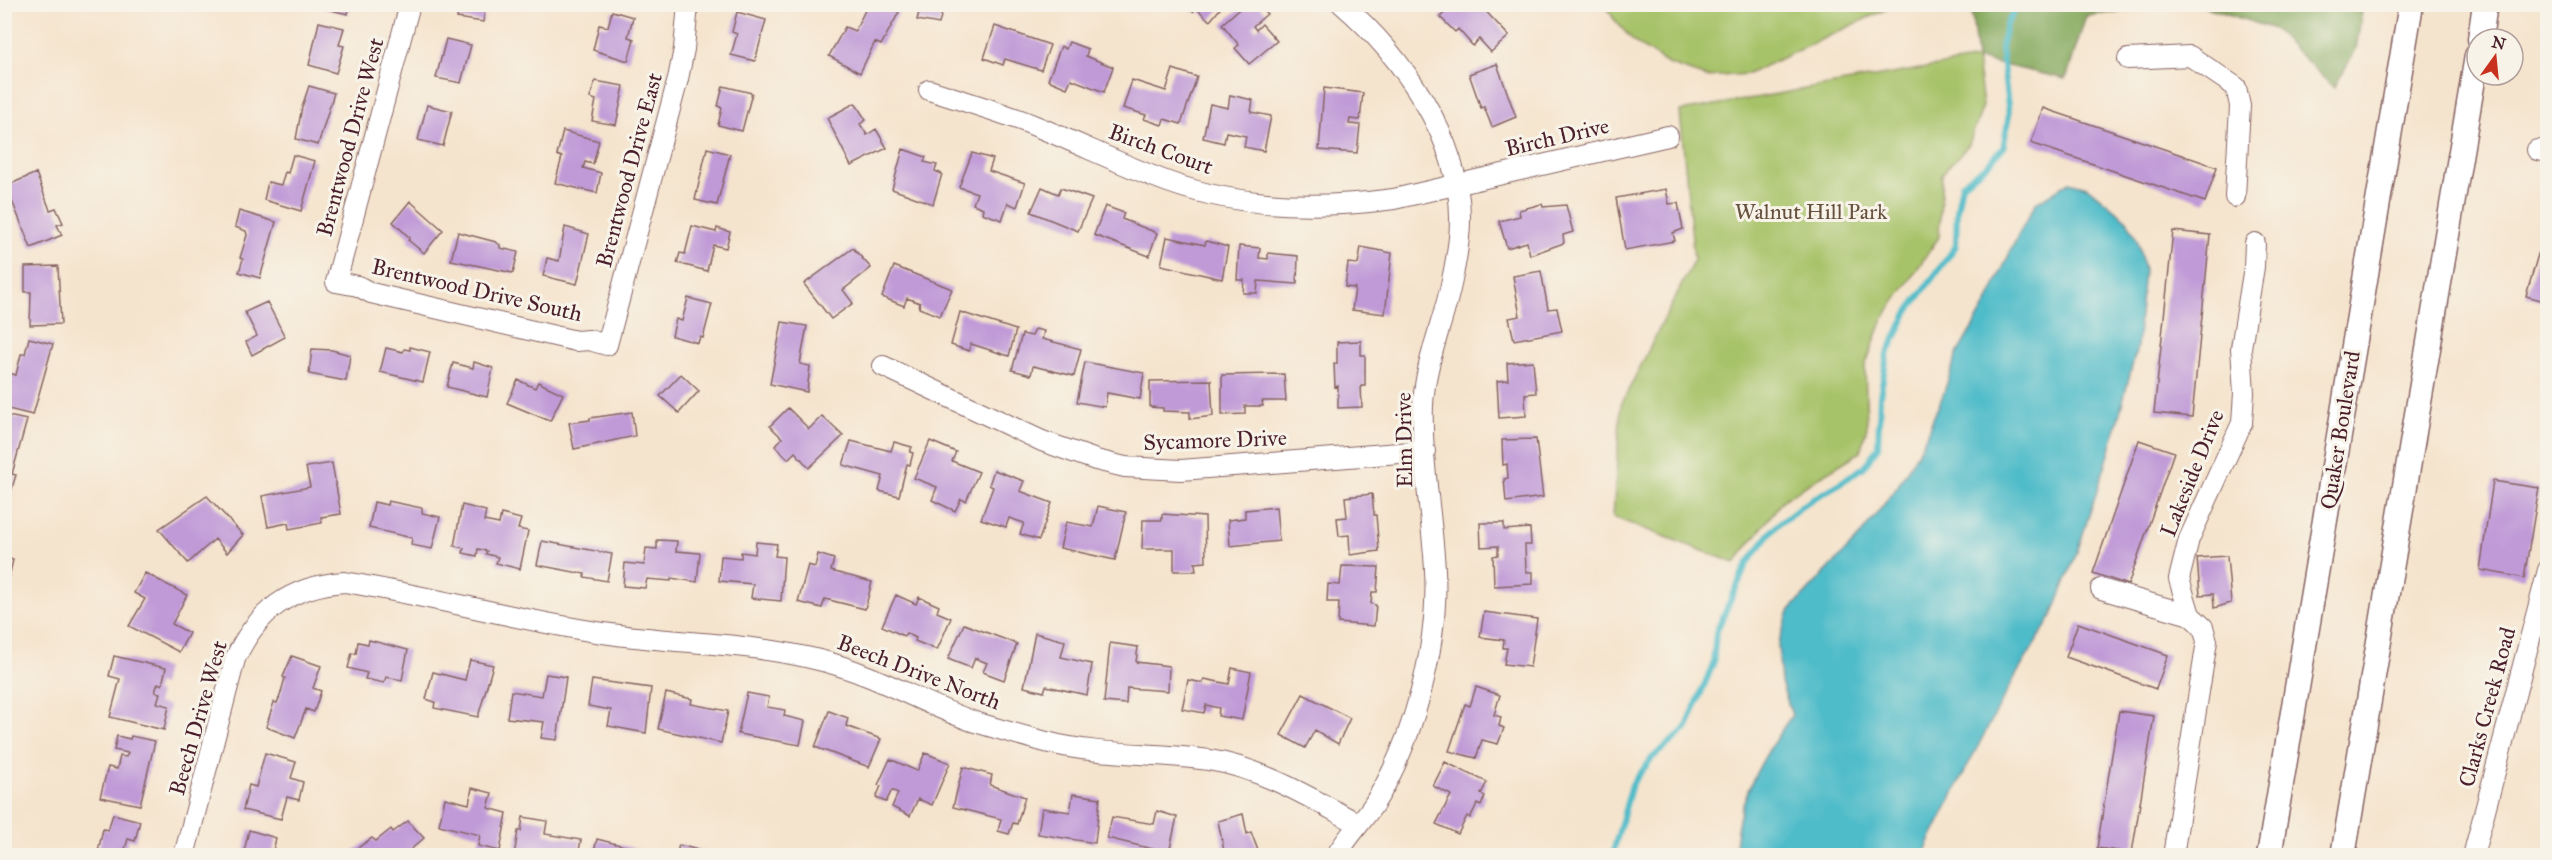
<svg xmlns="http://www.w3.org/2000/svg" width="2552" height="860" font-family="'IM FELL Great Primer',serif">
	<rect width="100%" height="100%" fill="#f7f3e8"/>
	<filter id="ink" filterUnits="userSpaceOnUse"><feTurbulence type="fractalNoise" baseFrequency=".0167" numOctaves="2"/><feDisplacementMap in="SourceGraphic" scale="12" xChannelSelector="R" yChannelSelector="G"/><feConvolveMatrix kernelMatrix="1 2 1 2 8 2 1 2 1" color-interpolation-filters="sRGB"/></filter>
	<filter id="wash" filterUnits="userSpaceOnUse"><feTurbulence type="fractalNoise" baseFrequency=".008" numOctaves="4" result="noise"/><feDisplacementMap in="SourceGraphic" scale="24" xChannelSelector="R" yChannelSelector="G"/><feGaussianBlur stdDeviation="1.35" result="paint"/><feColorMatrix in="noise" values="0 0 0 0 0 0 0 0 0 0 0 0 0 0 0 0 0 1.4 0 .05"/><feComposite in="paint" operator="in"/></filter>
	<g filter="url(#wash)">
		<rect width="100%" height="100%" fill="#f5e4cd"/>
		<path fill="#a7c369" stroke="#78714a" stroke-width="1.5" d="M1605,5H1895L1748,74L1706,77L1668,64L1634,42L1614,19Z
			M1977,59L1983,106L1969,144L1942,174L1939,237L1883,319L1865,366L1867,427L1860,452L1783,500L1735,563L1613,517L1621,405L1694,260L1680,111Z"/>
		<path fill="#85a95d" stroke="#686444" stroke-width="1.5" d="M1973,4H2170V5L2086,16L2066,79L1977,59L1971,6Z
			M2200,5H2363L2356,49L2334,88L2274,29Z"/>
		<path fill="#4fbcc9" stroke="#4c6e7a" stroke-width="1.5" d="M2069,182L2087,187L2127,220L2138,242L2144,270L2137,347L2109,454L2077,552L2052,616L2016,675L1970,761L1923,855H1735C1735,801 1762,758 1792,715L1781,682L1778,645L1789,611L1859,537L1898,486L1922,445L1943,395L1957,354L1987,303L2017,237L2036,203Z"/>
		<g fill="none" stroke-linecap="round" stroke-linejoin="round">
			<path stroke="#4fbcc9" stroke-width="6" d="M1612,856L1632,784L1652,758L1686,729L1713,664L1716,632L1747,564L1774,528L1806,503L1839,484L1864,467L1878,447L1880,396L1887,355L1907,313L1956,246L1957,209L1962,184L1986,166L2003,148L2009,115L2001,48L2006,25L2019,4"/>
		</g>
		<g id="blocks">
			<path fill="#c09ad7" d="M323,4H350L348,14L322,8Z
				M459,4H486L483,22L457,18Z
				M868,4H883L899,12L881,45L875,42L860,73L829,56L845,27L855,31Z
				M921,4H944L939,24L917,20Z
				M960,4H980L978,10Z
				M1182,4H1224L1210,21L1196,8L1193,12Z
				M1245,4H1258L1267,14L1253,26L1256,30L1262,24L1277,41L1249,64L1235,48L1239,45L1222,24Z
				M1454,4H1479L1509,36L1491,52L1479,39L1473,46L1458,29L1455,32L1440,17Z
				M612,11L633,17L628,37L634,39L628,61L593,50L599,25L608,27Z
				M737,12L766,20L755,61L731,55L737,34L732,32Z
				M319,22L344,28L339,45L344,46L336,73L309,65Z
				M995,26L1050,45L1041,70L1005,59L1003,65L984,58Z
				M446,39L471,45L461,83L436,78Z
				M1069,42L1088,49L1086,56L1113,67L1104,92L1071,79L1067,88L1048,80L1061,46L1066,49Z
				M1497,64L1516,117L1492,127L1484,107L1481,108L1469,74Z
				M1173,69L1197,77L1181,124L1164,119L1162,125L1144,119L1146,115L1123,108L1132,80L1166,91Z
				M595,81L624,86L616,125L592,121L596,100L590,98Z
				M309,86L334,93L318,145L296,139L302,107Z
				M723,86L752,93L742,131L718,125L722,108L718,106Z
				M1324,88L1363,93L1360,120L1350,119L1349,124L1360,125L1357,153L1319,150Z
				M1230,95L1253,100L1251,112L1271,116L1264,151L1244,147L1246,136L1226,132L1224,143L1203,138L1210,104L1228,108Z
				M855,103L866,120L860,124L867,135L876,129L887,148L851,166L827,118Z
				M427,105L452,111L443,146L418,140Z
				M2043,108L2217,167L2205,202L2031,143Z
				M563,131L599,141L593,164L585,162L583,168L601,173L597,193L555,183L562,157L557,155Z
				M707,148L730,154L717,205L695,200Z
				M903,149L926,157L924,162L937,165L935,171L942,174L933,204L892,189Z
				M972,153L993,159L989,171L1025,183L1017,207L1008,203L1002,220L982,213L983,208L973,204L977,193L959,187Z
				M293,155L315,161L301,211L264,200L268,182L281,185L285,172L288,173Z
				M36,173L50,210L56,208L63,223L57,225L62,235L31,248L6,186Z
				M1042,187L1058,194L1061,188L1092,199L1078,231L1031,212Z
				M1666,189L1669,204L1678,203L1683,229L1673,233L1675,241L1625,250L1616,198Z
				M410,201L443,230L424,253L408,240L410,238L393,222Z
				M1542,204L1543,207L1566,205L1573,232L1563,235L1564,243L1530,255L1527,242L1507,248L1499,221L1520,216L1519,210Z
				M1105,206L1124,213L1122,219L1157,233L1149,256L1094,235Z
				M239,211L276,222L260,278L239,272L243,259L240,258L247,235L246,231L235,227Z
				M2548,220V302L2526,296Z
				M692,226L716,232L717,228L730,232L726,248L713,245L707,271L677,263L680,253L685,254Z
				M565,227L589,234L577,284L543,276L547,258L559,261Z
				M2173,231L2210,235L2192,417L2154,413Z
				M458,232L496,242L500,245V248L518,252L513,273L451,260Z
				M1167,237L1205,245L1206,241L1228,247L1222,279L1161,265Z
				M1239,246L1260,248L1259,258L1268,259V253L1298,256L1297,284L1258,281L1257,293H1243L1244,280H1237Z
				M1361,247L1392,253L1385,314L1352,310L1355,288L1345,287L1348,263L1358,264Z
				M853,248L871,268L843,290L853,303L831,319L804,284Z
				M58,266L61,324L30,325L31,292H25V267Z
				M894,266L952,289L940,316L919,308L920,303L907,298L904,306L882,297Z
				M1541,271L1548,309L1557,308L1562,331L1514,340L1509,318L1520,316L1513,276Z
				M688,298L712,304L703,338L700,337L698,343L672,336L676,319L682,321Z
				M267,302L285,337L252,355L246,342L257,336L245,312Z
				M960,312L1016,330L1009,356L971,344L969,351L951,345Z
				M782,322L807,326L800,364L810,366L807,392L770,384Z
				M1035,329L1044,331L1042,339L1081,349L1074,376L1033,366L1031,375L1012,370L1022,334L1032,336Z
				M29,338L53,344L33,415L4,408V388L8,373L16,375L21,354H25Z
				M1361,341V355H1365V386H1361L1362,407L1338,408V386L1335,387L1334,363L1337,364V342Z
				M410,347L430,352L423,382L380,372L386,348L403,352L404,349L410,350Z
				M312,349L332,350L350,355L346,381L309,374Z
				M1533,361L1536,393L1525,394L1526,416L1499,418L1497,381L1508,380L1507,363Z
				M474,362L493,368L487,397L447,387L453,363L473,368Z
				M1085,362L1144,373L1140,399L1107,393L1105,407L1077,402Z
				M681,374L699,391L679,413L660,396Z
				M1284,374L1286,401H1262L1263,406H1245V414L1222,415V375Z
				M518,380L535,388L538,382L563,394L550,421L507,403Z
				M1211,380L1213,416L1190,419V412L1163,411V408L1150,407V381Z
				M788,408L809,429L822,416L843,436L809,468L795,452L788,459L775,446L782,438L770,426Z
				M632,412L635,436L574,449L569,423L590,420V418Z
				M4,415L27,420L12,474L16,475L9,498L4,496Z
				M1536,439L1543,497L1506,502L1504,479L1508,478L1507,464L1503,465L1502,440Z
				M2139,440L2174,452L2128,585L2093,573Z
				M851,441L891,451L894,442L912,447L910,452L913,453L910,465L907,464L899,496L879,491L883,476L843,465Z
				M930,441L956,452L952,461L979,472L966,501L961,499L955,511L932,500L937,487L914,478Z
				M332,463L341,514L321,517L322,523L289,529L288,523L268,527L262,496L310,487L306,467Z
				M994,470L1024,481L1020,491L1052,503L1039,540L1020,534L1024,523L1009,518L1006,527L981,519L993,487L989,485Z
				M2493,481L2539,488L2524,578L2480,570Z
				M1372,494L1374,515H1376L1379,551L1350,555L1349,535L1339,536L1337,518L1347,517L1345,497Z
				M207,496L243,535L227,553L215,539L188,563L159,529Z
				M388,501L422,508V513L440,517L432,549L411,545L412,538L369,528L374,502L387,505Z
				M462,505L486,511L484,521L499,524L501,514L521,519L518,529L528,531L520,569L496,563L498,557L486,554L487,551L478,549L477,556L463,553L464,548L454,546Z
				M1098,506L1126,512L1115,560L1060,548L1066,522L1093,527Z
				M1276,507L1279,541L1230,546L1228,520L1245,518V510Z
				M1162,514L1205,517L1206,562L1195,563L1196,571H1174V549H1142L1143,520H1162Z
				M1480,523H1504V530L1530,528L1531,545H1525L1526,572H1533V584L1494,586L1493,556L1498,555V546L1481,547Z
				M657,540L677,541L676,551L700,553L697,582L671,578V581L647,579L645,588L623,586L625,563L644,565L646,548L657,549Z
				M542,541L612,554L607,581L584,577L585,574L537,565Z
				M756,542L777,544L775,556L784,557L781,601L751,598L753,584L719,581L721,556L741,558V552L755,554Z
				M818,554L834,559L831,571L872,582L865,609L825,599L822,608L798,602L808,565L815,567Z
				M2227,556L2231,603L2214,608L2213,594L2200,595L2197,558Z
				M4,557L13,560L7,586H4Z
				M1342,566L1379,567L1377,592H1372L1371,604L1376,605L1374,626L1338,623L1339,602H1327L1328,584L1340,585Z
				M145,573L187,595L172,624L189,633L179,652L129,626L145,599L134,593Z
				M896,595L916,604L919,597L939,606L937,612L951,618L937,650L915,641L916,638L906,633L904,636L882,626Z
				M1484,612L1537,619L1530,667L1504,664L1507,648H1503L1504,640L1480,637Z
				M2078,623L2168,655L2156,689L2066,657Z
				M964,624L1017,644L1004,680L983,672L987,663L975,658L971,668L948,659Z
				M1035,633L1065,641L1061,657L1092,664L1087,695L1046,686L1044,692L1024,687Z
				M369,640L408,650L402,680L386,677L384,683L365,679L367,673L348,668L352,653L356,654L358,642L368,644Z
				M1110,643L1138,647L1136,662L1169,666L1168,691L1127,688L1126,704L1104,702Z
				M114,656L166,668L162,685L158,683L155,692L160,693L157,703L169,706L164,730L110,717L120,679L109,676Z
				M292,656L321,666L313,688L321,691L314,712L306,709L295,738L266,727L274,702L277,703L280,696L285,678L283,677Z
				M470,660L493,665L478,717L434,708L435,702L426,699L433,672L465,680Z
				M1232,668L1251,672L1242,720L1218,716L1219,708L1206,705L1204,713L1182,709L1188,680L1203,683L1204,679L1229,684Z
				M546,674L566,677L557,740L541,738L544,722L507,718L511,691L542,696Z
				M592,680L651,688L646,733L608,726L611,710L588,706Z
				M1476,687L1500,695L1494,715L1501,717L1499,726L1504,728L1498,744L1482,740L1476,758L1449,751L1465,704L1470,706Z
				M666,693L692,699L691,704L728,711L721,743L658,729Z
				M747,693L769,697L767,707L785,710L784,716L805,721L800,745L738,734Z
				M1303,694L1350,718L1338,744L1315,730L1305,748L1281,735Z
				M829,711L848,718L846,726L881,739L869,767L815,747Z
				M2119,711L2154,716L2132,853L2097,848Z
				M117,736L130,739L131,736L155,741L140,805L100,797L108,767L117,769L120,756L126,757L128,753L114,750Z
				M265,753L296,762L291,778L303,782L299,800L287,797L281,819L243,810L249,785L256,787Z
				M925,753L950,763L932,805L918,799L910,816L892,807L898,793L892,790L886,802L876,798L881,786L878,785L890,759L917,771Z
				M1445,762L1487,782L1481,794L1485,796L1481,806L1477,804L1470,818L1467,816L1458,834L1436,824L1451,795L1433,786Z
				M963,767L992,775L990,785L1025,797L1017,824L1013,823L1009,834L998,831L1001,819L953,807Z
				M472,788L492,793L488,808L507,813L500,851L478,846L480,835L439,825L445,798L469,804Z
				M1073,794L1100,798L1095,843L1038,834L1042,808L1070,812Z
				M1157,811L1177,817L1169,853L1107,838L1112,817L1154,824Z
				M113,814L140,821L135,841L128,839L123,856H97L103,829L108,830Z
				M1243,814L1247,834L1251,832L1259,853L1253,856H1225L1218,821Z
				M523,817L547,821L545,834L581,840L578,856H514L518,831H521Z
				M408,821L424,838L408,852L411,856H355L352,852L372,838L376,841L391,829L393,832Z
				M249,830L276,838L272,856H243Z
				M597,839L644,851L643,856H593Z
				M679,845L718,855V856H676Z"/>
		</g>
	</g>
	<g filter="url(#ink)">
		<use href="#blocks" fill-opacity="0" stroke="#866464" stroke-width="1.5"/>
		<g fill="none" stroke-linecap="round" stroke-linejoin="round">
			<g stroke="#866464" stroke-width="22">
				<path id="minor" d="M410,4L336,282L358,286L371,293L576,341L589,340L607,345L678,79L684,49L688,4
					M2128,59L2190,56L2236,87L2240,106L2235,197
					M929,90C963,101 999,111 1033,125C1078,143 1122,165 1168,182C1240,208 1319,209 1394,199L1668,136
					M2537,150L2548,152
					M883,366L1042,441L1096,460L1125,467L1181,470L1425,451
					M2101,589L2190,615
					M184,856L235,659C257,611 291,586 344,582C431,596 516,620 603,633C677,644 751,642 823,661C877,675 923,704 975,722C998,729 1023,736 1046,742C1100,756 1154,752 1209,760C1262,768 1312,799 1359,824
					M1336,856C1347,837 1362,822 1374,804C1414,741 1439,644 1435,570C1432,515 1421,460 1423,405C1425,362 1444,321 1452,280C1456,261 1460,239 1460,220C1461,138 1401,55 1342,4
					M2173,856L2207,641L2203,627L2190,615L2179,579L2189,539L2242,423L2244,393L2241,348L2254,267L2255,243
					M2473,856L2548,570"/>
			</g>
			<g stroke="#866464" stroke-width="27">
				<path id="major" d="M2480,39L2485,4
					M2269,856L2411,4
					M2343,856L2477,56"/>
			</g>
			<use href="#minor" stroke="#fff" stroke-width="20"/>
			<use href="#major" stroke="#fff" stroke-width="24"/>
		</g>
	</g>
	<g text-anchor="middle" dominant-baseline="central" stroke-width="6" stroke-linejoin="round" paint-order="stroke">
		<g font-size="22" fill="#4a1f2b" stroke="#f7f3e8">
			<text transform="translate(350 137) rotate(-75)">Brentwood Drive West</text>
			<text transform="translate(1557 137) rotate(-13)">Birch Drive</text>
			<text transform="translate(1161 149) rotate(20)">Birch Court</text>
			<text transform="translate(629 170) rotate(-75)">Brentwood Drive East</text>
			<text transform="translate(477 290) rotate(13)">Brentwood Drive South</text>
			<text transform="translate(2340 430) rotate(-81)">Quaker Boulevard</text>
			<text transform="translate(1215 440) rotate(-2)">Sycamore Drive</text>
			<text transform="translate(1404 440) rotate(-91)">Elm Drive</text>
			<text transform="translate(2192 473) rotate(-68)">Lakeside Drive</text>
			<text transform="translate(919 672) rotate(21)">Beech Drive North</text>
			<text transform="translate(2487 707) rotate(-75)">Clarks Creek Road</text>
			<text transform="translate(198 718) rotate(-74)">Beech Drive West</text>
		</g>
		<g font-size="22" fill="#66503e" stroke="#f7f3e8">
			<text x="1811" y="211">Walnut Hill Park</text>
		</g>
	</g>
	<rect width="2552" height="860" fill="none" stroke="#f7f3e8" stroke-width="24"/>
	<g transform="translate(2495 57) rotate(15)"><circle r="28" fill="#f7f3e8" stroke="#b29e9c" stroke-width="1.5"/>
	<path d="M0-4.5L10 22L0 15L-10 22Z" fill="#c8321e"/>
	<text y="-9" font-size="16" font-weight="bold" text-anchor="middle" fill="#4a1f2b">N</text>
	</g>
</svg>
